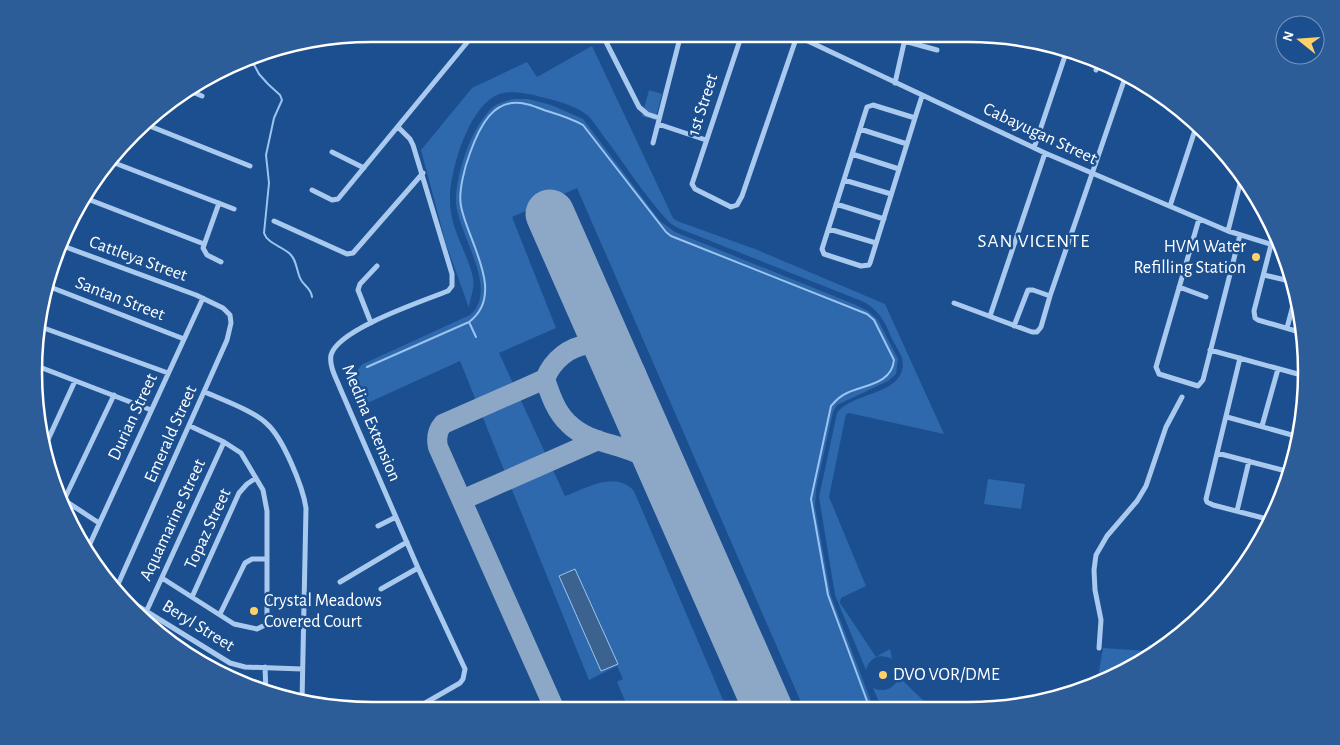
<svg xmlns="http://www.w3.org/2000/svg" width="1340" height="745" font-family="'Alegreya Sans',sans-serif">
	<rect width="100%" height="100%" fill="#1b4f8f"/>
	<path fill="#2e69ad" d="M592,46L673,218L677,221L755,249L885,304L944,434L849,413L846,414L829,497L866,586L841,598L840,603L876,657L890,649L892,659C880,653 870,657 866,670L835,595L819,497L837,413C853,391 910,395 902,358C900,353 896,346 893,341C885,323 882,313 864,302L678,228L670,223C647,199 628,169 608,142C601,134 595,122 587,115C578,107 556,100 545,98C530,94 512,89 497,95C468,108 449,173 450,202C450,229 468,253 473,278C475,289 470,297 469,308L446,244L421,150L472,88L527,62L537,77Z
		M649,90L662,94L655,120L642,116Z
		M513,99H528L551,105L583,119L660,221L675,232L856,305L868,311L878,320L898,359L896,374L888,381L837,405L833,412L816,489L815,507L831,596L874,709H804L577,188L512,217L556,328L499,353L565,496C587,488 615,470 634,491L726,707L721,709L629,710L617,682L623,679L617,666L589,680L460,361L363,405C355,387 347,379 363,364L470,315C500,290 458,234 456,203C455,176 471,127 492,108C498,103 505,101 513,99Z
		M988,479L1025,484L1021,509L984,504Z
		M1148,645L1161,647V650L1155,654L1097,683L1103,648L1147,651Z
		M899,677L930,707L967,709H882L873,688C884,693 894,689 899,677Z"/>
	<path fill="#3c6290" stroke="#9cc4f0" d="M575,569L618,664L601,671L559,576Z"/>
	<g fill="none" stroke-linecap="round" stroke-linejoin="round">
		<path stroke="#9cc4f0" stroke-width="2" d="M251,59L259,74L268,84L280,95L282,100L274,118L266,155L269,183L264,233C267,243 281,246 289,253C297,260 296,269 300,278C303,286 311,287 312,297
			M469,322L476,337
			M367,367L469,322C507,294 467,240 461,206C458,192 465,166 470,153C479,128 493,96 526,104C532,105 538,108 544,110C557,114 571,118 583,125L666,232L671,236L867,314L874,320L894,360C892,384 864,385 847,393C840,396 836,400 831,406L811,499L812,505L828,595L870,709"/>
		<path stroke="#8da7c7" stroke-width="20" d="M545,379L443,424C437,431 436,438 438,447L555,710
			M641,420C639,404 642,386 635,371C613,330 561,339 545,379C550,394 556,412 568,423C588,444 621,443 645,457C655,463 662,472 668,482
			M462,500L598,440"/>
		<path stroke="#8da7c7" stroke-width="49" d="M550,214L768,709"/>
		<path stroke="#a9c9ee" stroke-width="5" d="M602,34L639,107L647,114L659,118
			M742,34L692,184L695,189L731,207L737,205L742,196L797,36
			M793,34L1045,153L1228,231L1280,247
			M904,41L937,50
			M1096,70L1098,63
			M895,83L906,34
			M190,91L202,96
			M915,118L873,105L867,107L822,249L824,254L861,266L869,265L870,263L915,118L922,96
			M658,124L706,140
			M147,125L250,166
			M398,127L410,139L413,145L452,274V286L448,291C423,301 338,329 331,355C329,366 336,378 340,388L418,568L465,669L463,679L460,683L413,710
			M860,129L907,144
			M653,143L681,34
			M1034,148L1067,50
			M332,152L364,168
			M852,154L899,169
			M112,162L234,209
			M844,180L891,194
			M312,190L332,200L338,199L474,34
			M85,198L204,244
			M219,203L203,248L207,255L221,262
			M836,204L884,219
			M1170,206L1197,124
			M1199,219L1156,367L1159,374L1198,386L1203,380L1240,235
			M274,221L347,254L353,253L423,173
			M829,229L876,243
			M1228,231L1242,176
			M1271,245L1254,311L1255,318L1258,320L1303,333
			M63,246L196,295L223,308L230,315L231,323L227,340L115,591
			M1264,275L1294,282
			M45,285L184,339
			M1179,287L1206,297
			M954,303L1032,332H1037L1041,327L1050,296L1126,75
			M990,316L1045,153
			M371,323L358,290L360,284L377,266
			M1014,326L1028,290H1033L1050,296
			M41,327L168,373
			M1287,328L1296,294
			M1210,350L1305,376
			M1240,358L1206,499L1207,502L1213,505L1271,520
			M37,366L151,410
			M205,392C223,400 254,411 267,424C283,438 303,487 306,508L302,702
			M1227,417L1299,437
			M1262,426L1278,369
			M1297,436L1303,414
			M46,444L75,381
			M1217,453L1290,472
			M58,496L99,523
			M64,500L114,395
			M1237,511L1249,461
			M378,526L396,517
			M88,548L203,298
			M162,578L234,624L257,629L265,625L267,614V511L263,490L241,453L224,442L190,426
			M340,582L407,542
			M381,589L418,568
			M115,592L230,663L245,667L302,669
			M192,597L239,493L247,484L256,478
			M147,610L224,442
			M220,614L245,563L252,559H267
			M1099,648L1101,620L1095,590L1094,570L1096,555L1107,536L1137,501L1146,486L1166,427L1182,397
			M265,667L266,692"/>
	</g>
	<g fill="#ffd166" stroke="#1b4f8f" stroke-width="2">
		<circle cx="1256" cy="257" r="5"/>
		<circle cx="254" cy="611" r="5"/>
		<circle cx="883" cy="675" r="5"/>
	</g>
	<g text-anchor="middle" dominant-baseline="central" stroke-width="5" stroke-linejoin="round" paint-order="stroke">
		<g font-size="18" fill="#fff" stroke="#1b4f8f">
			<text transform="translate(703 105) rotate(-72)">1st Street</text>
			<text transform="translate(1040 134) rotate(25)">Cabayugan Street</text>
			<text transform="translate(138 259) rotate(20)">Cattleya Street</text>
			<text transform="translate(120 299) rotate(21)">Santan Street</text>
			<text transform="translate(133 417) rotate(-65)">Durian Street</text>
			<text transform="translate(371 423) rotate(67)">Medina Extension</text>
			<text transform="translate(171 434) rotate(-66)">Emerald Street</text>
			<text transform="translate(173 520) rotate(-65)">Aquamarine Street</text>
			<text transform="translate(208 529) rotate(-65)">Topaz Street</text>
			<text transform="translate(198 626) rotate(32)">Beryl Street</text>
		</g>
		<g font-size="18" fill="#fff" stroke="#1b4f8f" text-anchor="start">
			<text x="1246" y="247" text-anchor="end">HVM Water<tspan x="1246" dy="21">Refilling Station</tspan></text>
			<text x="264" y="601">Crystal Meadows<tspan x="264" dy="21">Covered Court</tspan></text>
			<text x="893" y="675">DVO VOR/DME</text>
		</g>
		<g font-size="19" letter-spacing="1" fill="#fff" stroke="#1b4f8f">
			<text x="1034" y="241">SAN VICENTE</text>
		</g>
	</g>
	<path d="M0 0H1340V745H0ZM372 42H968A330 330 0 0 1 1298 372V372A330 330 0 0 1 968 702H372A330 330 0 0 1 42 372V372A330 330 0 0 1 372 42Z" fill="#2d5d98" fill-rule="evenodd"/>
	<path fill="none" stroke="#fff" stroke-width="2.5" d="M372 42H968A330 330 0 0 1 1298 372V372A330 330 0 0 1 968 702H372A330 330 0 0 1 42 372V372A330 330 0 0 1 372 42Z"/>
	<g transform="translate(1300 40) rotate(287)"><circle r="24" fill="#1b4f8f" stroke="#7695bc"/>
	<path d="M0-4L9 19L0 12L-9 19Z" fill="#ffd166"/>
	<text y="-8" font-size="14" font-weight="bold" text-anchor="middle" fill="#ffffff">N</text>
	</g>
</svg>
